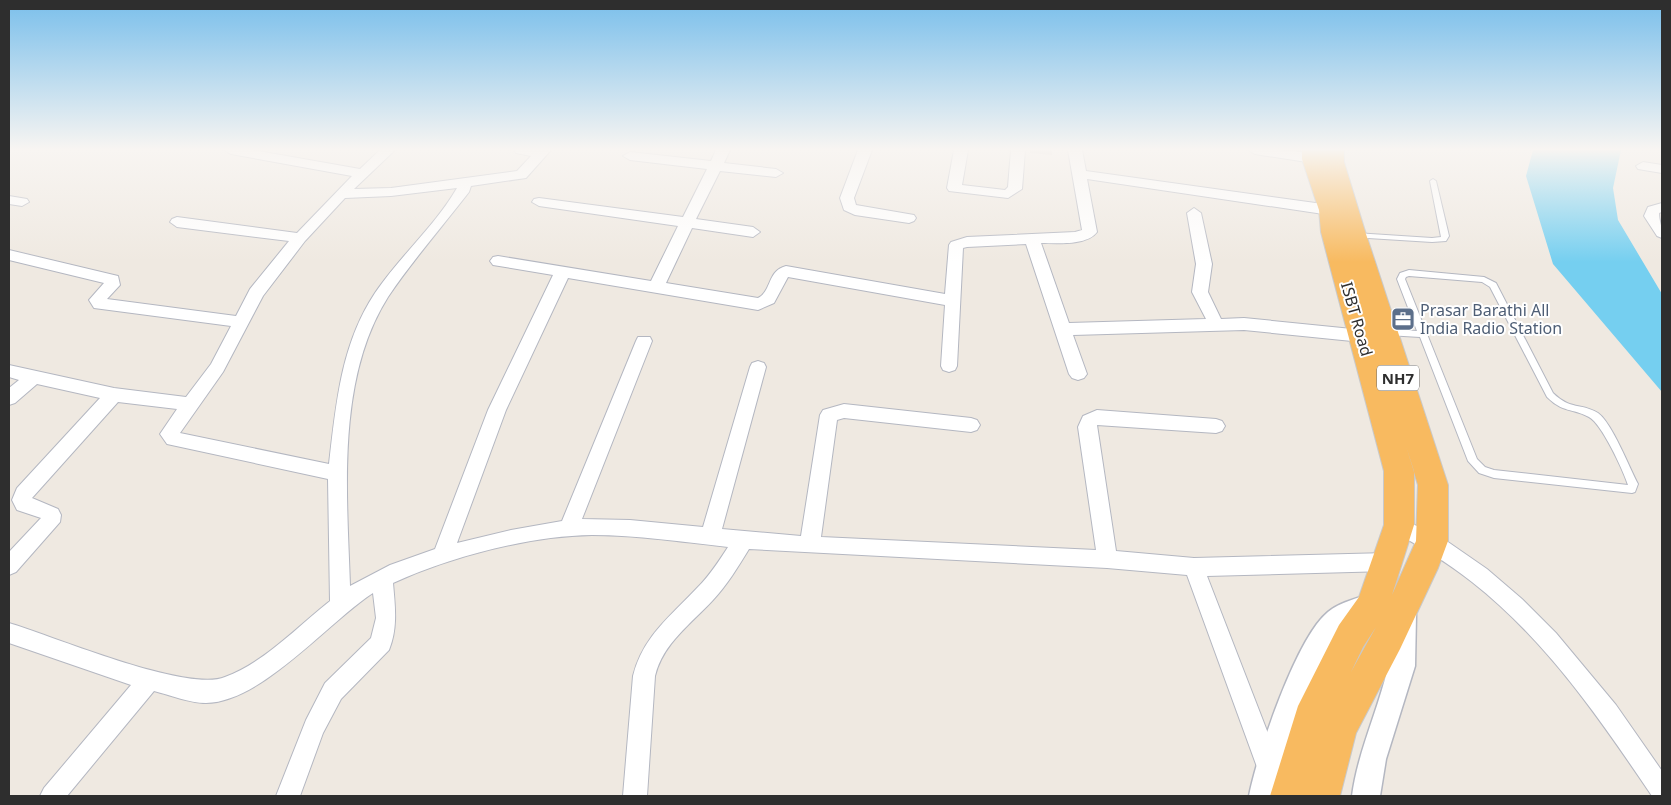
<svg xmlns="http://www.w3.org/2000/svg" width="1671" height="805" font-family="'Noto Sans',sans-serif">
	<rect width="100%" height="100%" fill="#efe9e1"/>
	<path fill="#75cff0" d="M1533,150H1621L1613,188L1618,220L1662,294V392L1553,264L1526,176Z"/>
	<path fill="#cbc7bf" d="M1030,150H1052V155L1030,153Z"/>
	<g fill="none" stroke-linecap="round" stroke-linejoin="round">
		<g stroke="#b4b7c1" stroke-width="2">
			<path id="service" d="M1433,179L1436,181L1449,236L1446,241L1432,242L1352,237V233H1355L1432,238L1441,237L1430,181Z
				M1409,270L1484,277L1496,283L1553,393C1570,410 1582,403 1598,413C1612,423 1629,467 1638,484L1635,492L1632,493L1494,478L1479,473L1468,461L1420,337L1387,335L1383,332L1387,329L1417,331L1397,279L1400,273ZM1409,276L1482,282L1490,287L1547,397C1563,413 1572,408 1589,417C1602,424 1623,470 1628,485L1494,470L1485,467L1477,459L1405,279L1406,277Z"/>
		</g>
		<g stroke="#b4b7c1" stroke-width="2">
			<path id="minor" d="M224,150H252L360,169L380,150H395L354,189L391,188L517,171L531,156L516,153L514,150H551L526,178L471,186L469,192C442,227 412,261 388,297C336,379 347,493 350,586L390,565L435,549L488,410L553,275L493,265L490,261L493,257L498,256L651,281L678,226L539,206L532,202L534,199L539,198L683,217L707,169L630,160L623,156L630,152L711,161L716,150H730L724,163L776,169L783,173L776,177L720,171L696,219L753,227L760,232L753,237L692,228L666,283L758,298C772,291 767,271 786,266L945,294L949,245L951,242L967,237L1075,232L1082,230L1068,150H1082L1086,171L1330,205L1337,210L1330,215L1087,179L1097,232C1087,246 1056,243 1041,243L1069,323L1206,319L1192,292L1196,264L1187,213L1194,208L1201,213L1212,264L1208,292L1221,319L1244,318L1362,330L1368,332L1370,336L1368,340L1362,342L1244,330L1073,335L1087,374L1084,378L1078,380L1072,378L1069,374L1026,244L967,247L963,248L957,366L955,370L949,372L943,370L941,366L945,305L788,277L774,303L758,310L568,278L506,410L457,543L511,530L562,521L636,341L638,337H650L652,341L582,519L630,520L703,527L750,367L752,363L758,361L764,363L766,367L722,529L801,536L820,415L823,410L844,404L971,418L977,420L980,425L977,430L971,432L844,418L837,420L821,537L1096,550L1078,427L1083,416L1097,410L1216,419L1222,421L1225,426L1222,431L1216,433L1097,425L1116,551L1194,558L1388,553L1395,556L1398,562L1395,568L1388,571L1207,576L1281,767L1277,775L1269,779L1261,775L1257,767L1187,575L1107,568L749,549C738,567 727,585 713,600C691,624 663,643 655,676L647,796H623L633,676C643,636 671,616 698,587C710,575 719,561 728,547C683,542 637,535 592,535C528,536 450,557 393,583C395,606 398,628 389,650L341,699L323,733L300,796H276L306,720L325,683L371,638L376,618L373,593C327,623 262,702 206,703C189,703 170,695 154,691L67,796H40L44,788L131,685L9,643V623C53,636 187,693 225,677C265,662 297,627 330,601L328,479L167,444L160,434L177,409L118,402L32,498L58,509L61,515L60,522L16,572L9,575V552L41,518L17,510L12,500L17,488L100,398L37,384L15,403L9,405V388L19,380L9,377V365L114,388L186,397L211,364L231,326L94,308L89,300L104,283L9,260V250L118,276L120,285L107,299L236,316L250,289L289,241L177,227L170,222L172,219L177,217L297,233L352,176L231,154ZM457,188C435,226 400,256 375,293C341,344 336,404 329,464L180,433L223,372L263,296L305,241L345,198L391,196Z
				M858,150H872L854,198L856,205L914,215L916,218L914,221L909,223L855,215L844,210L840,198Z
				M954,150H968L962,185L1005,190L1008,187L1011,150H1025L1022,189L1008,198L949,191L947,188Z
				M1248,150C1262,149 1311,149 1320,159L1313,163L1255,154Z
				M1643,162L1662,165V173L1638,169L1636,166Z
				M9,196L27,199L29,202L22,206L9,204Z
				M1662,203V212L1659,213C1659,222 1663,227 1662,238L1657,236L1644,216L1648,207Z
				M1399,517L1448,542L1487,569L1522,599L1556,633L1616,705L1662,771V796H1652C1600,719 1546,640 1472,582C1447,562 1420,546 1392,531L1389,525L1392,519Z"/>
		</g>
		<g stroke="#b4b7c1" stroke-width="3">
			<path id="tertiary" d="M1373,593L1382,596L1386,604L1382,612C1370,617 1354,621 1344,630C1310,664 1289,750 1277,796H1249C1257,755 1296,638 1328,612C1340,602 1358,598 1373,593Z
				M1403,603L1412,607L1416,615L1415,666L1386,759L1380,796H1352C1358,751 1378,711 1388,667C1393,648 1385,626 1394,607Z"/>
		</g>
		<g stroke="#c9c9c9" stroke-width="2">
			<path id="trunk" d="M1302,150H1344V162L1364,228L1448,485V541L1438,568L1400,649L1356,733L1340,796H1270L1298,706L1339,625L1359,597L1384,525V471L1321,232L1319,210L1302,159ZM1406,446L1418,485L1416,541L1392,595L1414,525V471ZM1376,627L1351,672L1363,647Z"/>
		</g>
		<use href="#service" fill="#fff" fill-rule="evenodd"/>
		<use href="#minor" fill="#fff" fill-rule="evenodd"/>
		<use href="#tertiary" fill="#fff" fill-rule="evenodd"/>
		<use href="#trunk" fill="#f8ba60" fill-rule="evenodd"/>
	</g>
	<linearGradient id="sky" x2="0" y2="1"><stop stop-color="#7abfeb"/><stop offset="0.57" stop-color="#f8f5f2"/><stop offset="1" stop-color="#f8f5f2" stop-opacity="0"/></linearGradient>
	<rect width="1671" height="262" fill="url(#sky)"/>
	<defs>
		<g id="office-square" transform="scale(1.25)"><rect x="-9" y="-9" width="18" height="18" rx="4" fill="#5c6f8a" stroke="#fff"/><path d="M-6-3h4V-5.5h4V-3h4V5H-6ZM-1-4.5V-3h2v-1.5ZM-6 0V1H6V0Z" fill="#fff"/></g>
	</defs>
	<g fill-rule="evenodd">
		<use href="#office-square" x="1403" y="319"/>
	</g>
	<g text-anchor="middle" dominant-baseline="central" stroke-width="4" stroke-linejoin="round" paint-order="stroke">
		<rect fill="#fff" stroke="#6d6d6d" stroke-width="1" x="1377" y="365.5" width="42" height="25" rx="4"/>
		<g font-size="15" font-weight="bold" fill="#2e2e2e">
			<text x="1398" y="378">NH7</text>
		</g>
		<g font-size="16" fill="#4e5e75" stroke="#fff" text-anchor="start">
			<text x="1420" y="310">Prasar Barathi All<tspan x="1420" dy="18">India Radio Station</tspan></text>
		</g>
		<g font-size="16" fill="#2e2e2e" stroke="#fff">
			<text transform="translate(1357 319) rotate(74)">ISBT Road</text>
		</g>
	</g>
	<rect width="1671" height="805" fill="none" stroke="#2e2e2e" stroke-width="20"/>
</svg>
